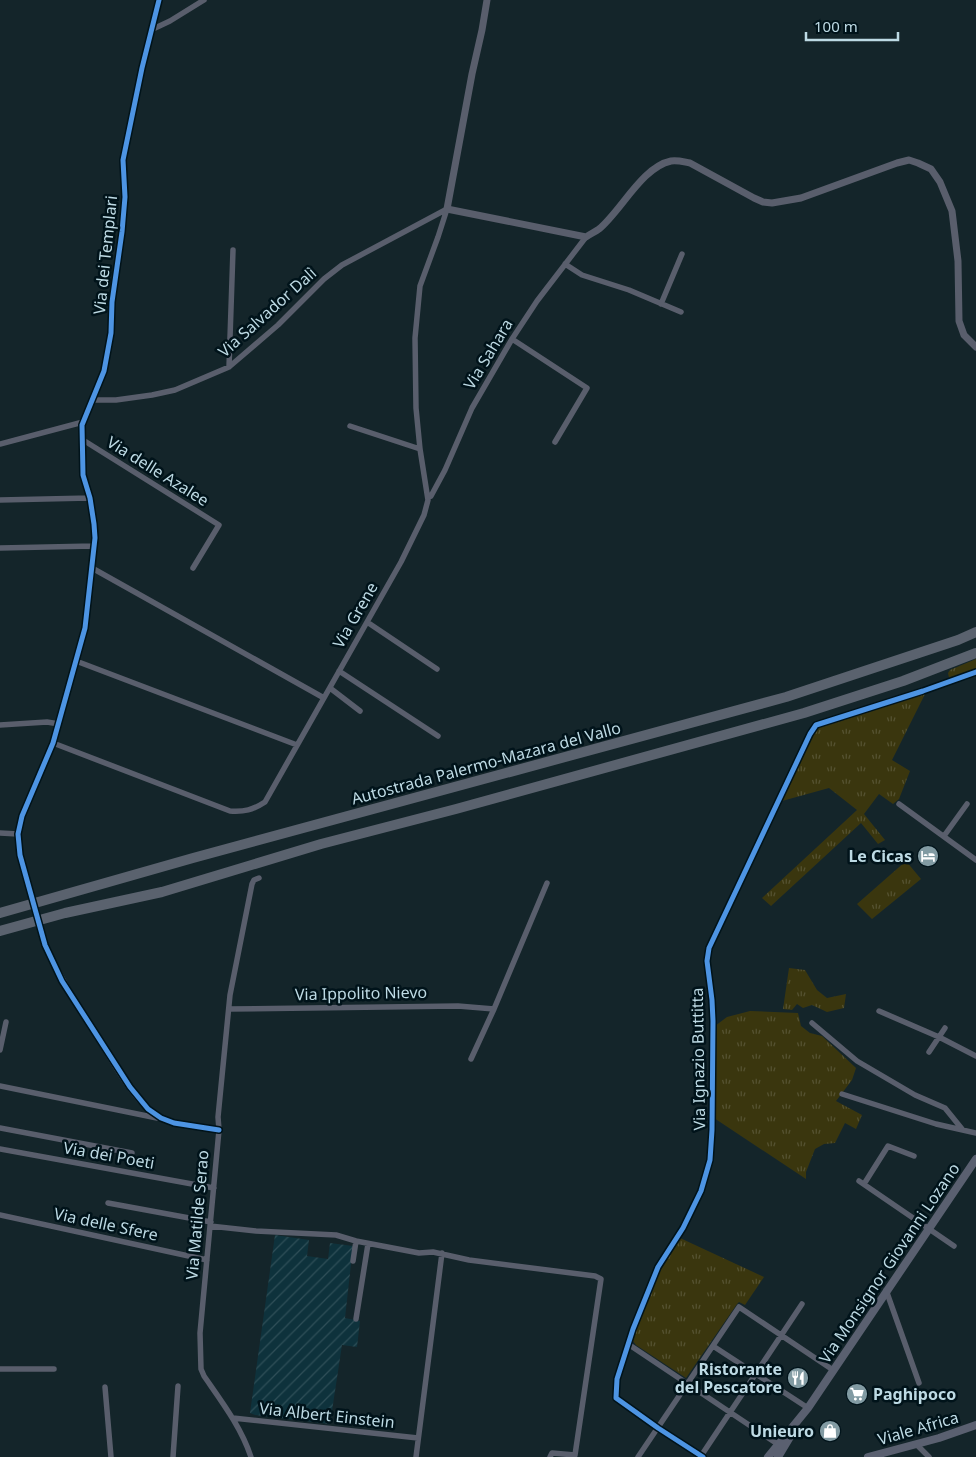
<svg xmlns="http://www.w3.org/2000/svg" width="976" height="1457" font-family="'Noto Sans',sans-serif">
	<defs>
		<pattern id="industrial-furrows" width="10" height="10" patternUnits="userSpaceOnUse" patternTransform="scale(1.25)"><rect width="10" height="10" fill="#0e323c"/><path d="M-1 1l2-2M0 10L10 0M9 11l2-2" fill="none" stroke="#2f4f58"/></pattern>
		<pattern id="grass-tufts" width="24" height="20" patternUnits="userSpaceOnUse" patternTransform="scale(1.25)"><rect width="24" height="20" fill="#3a360e"/><path d="M3 7l-1-3M5 7V3M7 7l1-3M15 17l-1-3M17 17v-4M19 17l1-3" fill="none" stroke="#555231"/></pattern>
	</defs>
	<rect width="100%" height="100%" fill="#14252a"/>
	<path fill="url(#industrial-furrows)" d="M275,1235L309,1240L307,1256L328,1259L330,1243L353,1246L345,1318L360,1321L357,1347L342,1345L330,1424L255,1415L250,1413Z"/>
	<path fill="url(#grass-tufts)" d="M976,659V669L949,678L948,673L950,670Z
		M926,692L892,760L910,771L899,799L893,804L879,794L864,814L885,840L878,844L861,823L771,906L762,898L857,810L829,788L782,801L809,740L821,726L832,722Z
		M906,861L921,879L872,919L857,904Z
		M789,968L805,970L817,990L827,998L846,994L844,1008L827,1012L812,1005L803,1008L797,1004L792,1010L783,1009Z
		M750,1011L798,1013L801,1026L810,1033L822,1036L856,1068L852,1080L836,1101L862,1115L856,1129L845,1123L835,1143L824,1144L815,1149L806,1172V1179L714,1118L715,1026L727,1017Z
		M680,1238L764,1277L745,1305L739,1302L737,1304L686,1378L636,1345L633,1341L632,1336L657,1276Z"/>
	<g fill="none" stroke-linecap="round" stroke-linejoin="round">
		<path stroke="#595e6c" stroke-width="5.5" d="M153,29L170,21L204,0
			M565,264L582,275L629,290L681,312
			M661,304L682,254
			M512,339L587,388L555,442
			M229,367L233,250
			M93,400H116L152,395L175,390L229,367L278,325L324,279L342,265L447,209
			M350,426L420,449
			M83,440L219,525L193,568
			M0,444L83,422
			M431,496L445,470L472,408L512,339L537,301L586,237
			M0,500L90,498
			M0,548L94,546
			M92,568L324,698
			M367,622L437,669
			M76,661L297,745
			M339,671L438,736
			M330,688L360,711
			M0,725L47,722L59,724
			M53,743L230,811C244,812 253,810 265,802L401,562L424,515L428,500L420,449L416,408L415,338L420,286L438,237L447,209
			M899,804L976,860
			M0,833L18,834
			M944,836L967,804
			M28,886L20,855L18,834L22,816L53,743L67,690L78,655L85,628L95,538L94,524L90,498L83,475L82,425L104,371L111,333L112,302L122,232L125,197L123,160L142,68L159,0
			M45,945C62,981 81,1012 102,1045C118,1070 134,1102 159,1117C176,1127 201,1127 219,1130
			M229,1009L458,1006L494,1009
			M879,1011L939,1037L976,1056
			M812,1023L857,1061L915,1095L945,1108L962,1129
			M0,1050L6,1022
			M929,1052L945,1028
			M471,1059L494,1009L547,883
			M0,1086L157,1118
			M842,1094L936,1124L976,1133
			M0,1128L132,1153
			M0,1149L214,1188
			M859,1181L954,1246
			M864,1184L888,1146L914,1156
			M108,1203L211,1222
			M0,1215L207,1260
			M210,1226L256,1231L336,1235L356,1241L419,1253L433,1252L469,1260L595,1276L601,1279L575,1455L552,1453L550,1457
			M353,1261L356,1241
			M886,1290L919,1383
			M356,1319L368,1244
			M628,1344L779,1445
			M713,1346L808,1408
			M0,1369H54
			M105,1387L111,1457
			M233,1418L418,1438
			M916,1444L929,1457
			M701,1456L802,1304
			M173,1457L178,1386
			M251,1457C241,1427 222,1402 204,1376L201,1369L200,1333L219,1130L218,1117L230,995L252,884L254,880L259,878
			M416,1457L442,1253
			M638,1457L739,1307L833,1370
			M703,1457L658,1428L616,1398L617,1379L633,1329L658,1267L683,1228L701,1191L710,1160L712,1130L713,1021L712,1000L707,961L709,948L810,734L816,725L923,691L976,672"/>
		<path stroke="#595e6c" stroke-width="7" d="M487,0L482,30L472,74L447,209L586,237C590,234 595,232 599,229C621,211 642,167 671,161C678,160 684,162 690,163L754,198L763,202L772,203L801,198L897,163L909,160L918,163L931,169L940,182L952,211L958,261L959,321L964,335L976,347"/>
		<path stroke="#5a6070" stroke-width="8" d="M768,1457L808,1408L976,1159
			M778,1457L790,1437
			M868,1457L939,1438L976,1425"/>
		<path stroke="#5a626e" stroke-width="10" d="M0,913L193,858L786,697L958,640L976,632
			M0,931L65,913L162,892L321,844L456,809L804,713L903,681L976,653"/>
		<path stroke="#595e6c" stroke-width="5.5" d="M28,886L45,945"/>
		<g stroke="#00131a" stroke-width="8">
			<path id="cycleway" d="M159,0L142,68L123,160L125,197L122,232L112,302L111,333L104,371L82,425L83,475L90,498L94,524L95,538L85,628L53,743L22,816L18,834L20,855L45,945L62,981L130,1087L148,1109L161,1118L174,1123L219,1130
				M703,1457L658,1428L616,1398L617,1379L633,1329L658,1267L683,1228L701,1191L710,1160L712,1130L713,1021L712,1000L707,961L709,948L810,734L816,725L923,691L976,672"/>
		</g>
		<use href="#cycleway" stroke="#4d94e3" stroke-width="5"/>
	</g>
	<defs>
		<g id="hotel-disc" transform="scale(1.125)"><circle r="9.5" fill="#829ba3" stroke="#00131a"/><path d="M-6-4.5h1.5V1H6V5H4.5V3h-9V5H-6ZM-4 0a1.8 1.8 0 1 1 3.6 0ZM.5 0V-2.5h3Q6-2.5 6 0Z" fill="#fff"/></g>
		<g id="restaurant-disc" transform="scale(1.125)"><circle r="9.5" fill="#829ba3" stroke="#00131a"/><path d="M-5-6h1v4h1v-4h1v4h1v-4h1v5L-1.5 .5V6h-2V.5L-5-1ZM5-6V6H3V1.5H1.5Q1.5-4 5-6Z" fill="#fff"/></g>
		<g id="supermarket-disc" transform="scale(1.125)"><circle r="9.5" fill="#829ba3" stroke="#00131a"/><path d="M-6-5.5h2.5l.6 2H6L4.5 2H-2.5L-4.4-4H-6ZM-1.5 3.2a1.3 1.3 0 1 0 .1 0ZM3 3.2a1.3 1.3 0 1 0 .1 0Z" fill="#fff"/></g>
		<g id="shop-disc" transform="scale(1.125)"><circle r="9.5" fill="#829ba3" stroke="#00131a"/><path d="M-5-2.5h2.3a2.7 3.5 0 0 1 5.4 0H5L5.5 6h-11ZM-1.5-2.5h3a1.5 2.3 0 0 0-3 0Z" fill="#fff"/></g>
	</defs>
	<g fill-rule="evenodd">
		<use href="#hotel-disc" x="928" y="856"/>
		<use href="#restaurant-disc" x="798" y="1378"/>
		<use href="#supermarket-disc" x="857" y="1394"/>
		<use href="#shop-disc" x="830" y="1431"/>
	</g>
	<g text-anchor="middle" dominant-baseline="central" stroke-width="5" stroke-linejoin="round" paint-order="stroke">
		<g font-size="16" fill="#bddae4" stroke="#00131a">
			<text transform="translate(105 255) rotate(-84)">Via dei Templari</text>
			<text transform="translate(267 312) rotate(-42)">Via Salvador Dalì</text>
			<text transform="translate(488 354) rotate(-59)">Via Sahara</text>
			<text transform="translate(158 471) rotate(32)">Via delle Azalee</text>
			<text transform="translate(355 615) rotate(-60)">Via Grene</text>
			<text transform="translate(486 763) rotate(-15)">Autostrada Palermo-Mazara del Vallo</text>
			<text transform="translate(361 993) rotate(-1)">Via Ippolito Nievo</text>
			<text transform="translate(698 1059) rotate(-91)">Via Ignazio Buttitta</text>
			<text transform="translate(109 1155) rotate(10)">Via dei Poeti</text>
			<text transform="translate(197 1215) rotate(-85)">Via Matilde Serao</text>
			<text transform="translate(106 1224) rotate(12)">Via delle Sfere</text>
			<text transform="translate(889 1263) rotate(-56)">Via Monsignor Giovanni Lozano</text>
			<text transform="translate(327 1415) rotate(6)">Via Albert Einstein</text>
			<text transform="translate(918 1428) rotate(-16)">Viale Africa</text>
		</g>
		<g font-size="16" font-weight="bold" fill="#bddae4" stroke="#00131a" text-anchor="end">
			<text x="912" y="856">Le Cicas</text>
			<text x="782" y="1369">Ristorante<tspan x="782" dy="18">del Pescatore</tspan></text>
			<text x="873" y="1394" text-anchor="start">Paghipoco</text>
			<text x="814" y="1431">Unieuro</text>
		</g>
	</g>
	<path d="M806 32v8h92v-8" fill="none" stroke="#bddae4" stroke-width="2.5"/>
	<text x="814" y="32" font-size="15" fill="#bddae4" stroke="#00131a" stroke-width="4" paint-order="stroke">100 m</text>
</svg>
